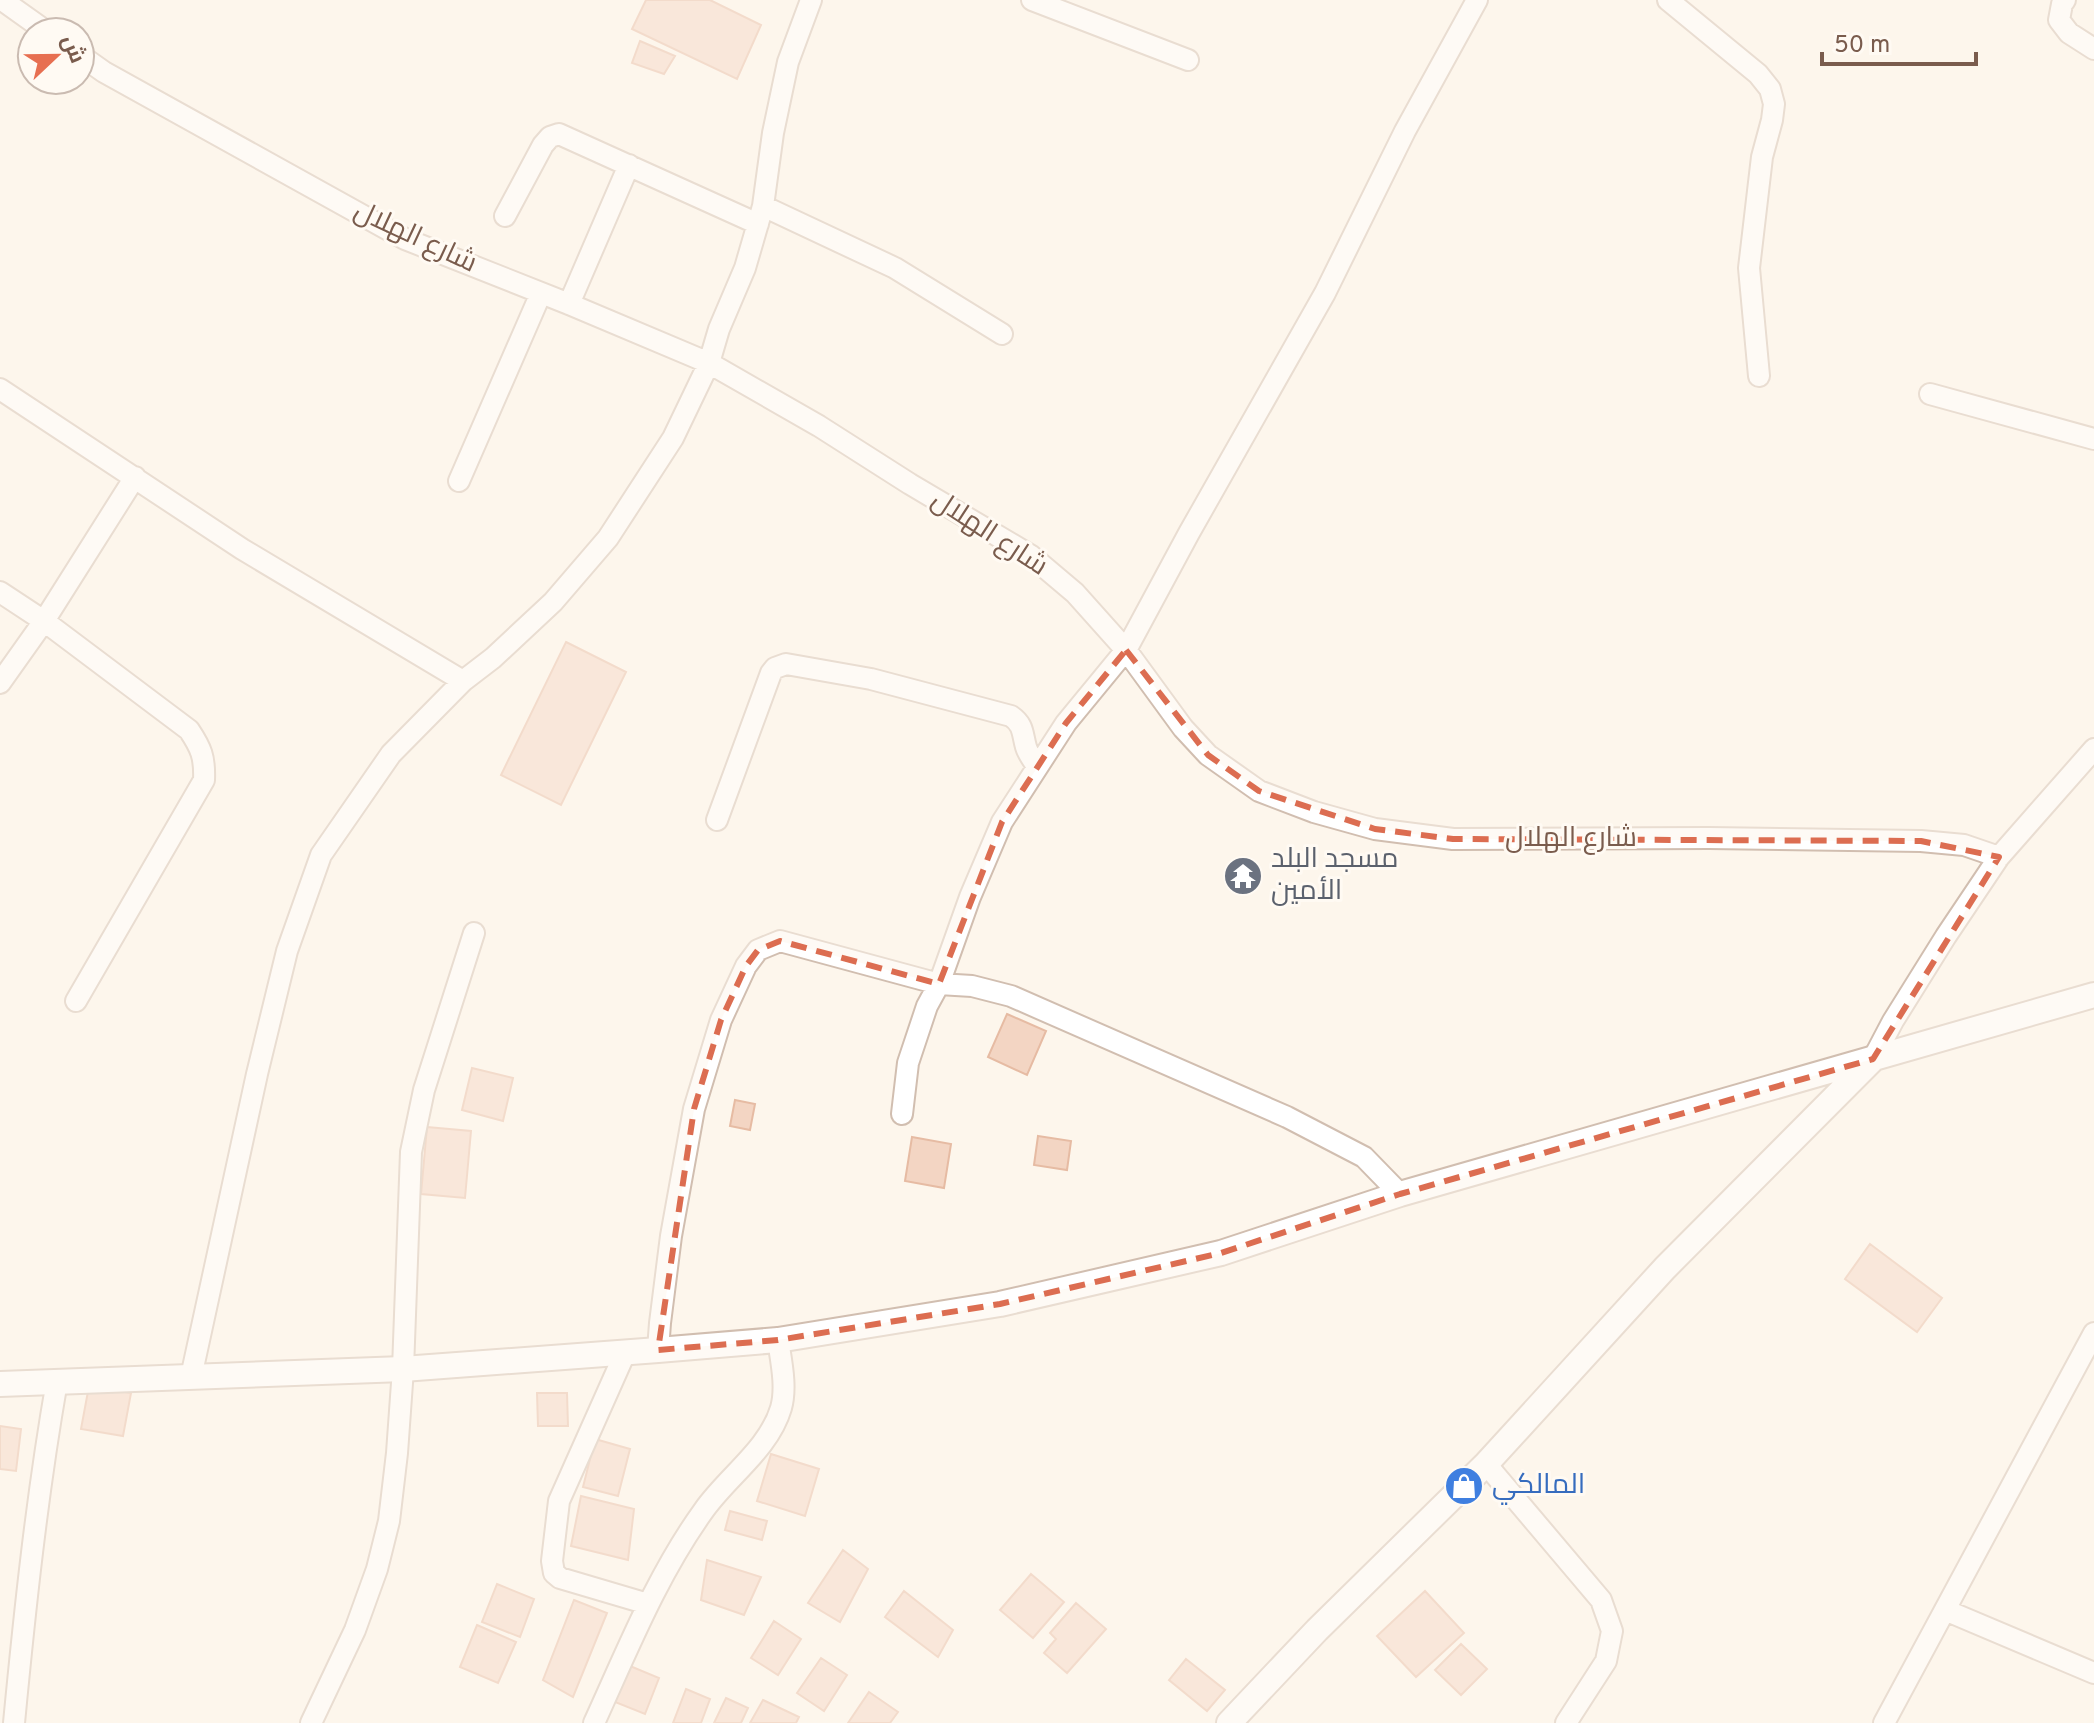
<svg xmlns="http://www.w3.org/2000/svg" width="2094" height="1723" font-family="Overpass,Cairo,sans-serif">
	<rect width="100%" height="100%" fill="#fdf6ec"/>
	<path fill="#f3d5c3" stroke="#e6bba3" stroke-width="2" d="M646,0H710L761,25L737,79L632,29Z
		M640,41L675,56L664,74L632,63Z
		M566,642L626,672L561,805L501,775Z
		M1007,1014L1046,1031L1027,1075L988,1057Z
		M472,1068L513,1078L503,1121L462,1110Z
		M735,1100L755,1104L750,1130L730,1126Z
		M427,1127L471,1131L465,1198L421,1194Z
		M1038,1136L1071,1141L1067,1170L1034,1165Z
		M912,1137L951,1144L944,1188L905,1181Z
		M1870,1244L1942,1298L1917,1332L1845,1279Z
		M89,1386L131,1393L123,1436L81,1429Z
		M537,1393H567L568,1426H538Z
		M0,1426L21,1429L16,1471L0,1469Z
		M595,1439L630,1449L618,1496L583,1487Z
		M771,1454L819,1469L805,1516L757,1501Z
		M581,1496L634,1509L628,1560L571,1546Z
		M730,1511L767,1521L762,1540L725,1530Z
		M843,1550L868,1569L840,1622L808,1603Z
		M707,1560L761,1577L744,1615L701,1600Z
		M1031,1574L1064,1602L1033,1638L1000,1610Z
		M497,1584L534,1599L520,1637L482,1622Z
		M904,1591L953,1630L938,1657L885,1617Z
		M1425,1591L1464,1633L1416,1677L1377,1636Z
		M574,1600L607,1613L573,1697L543,1680Z
		M1076,1603L1106,1629L1067,1673L1044,1653L1056,1639L1050,1633Z
		M774,1621L801,1639L778,1675L751,1658Z
		M477,1625L516,1642L498,1683L460,1667Z
		M1461,1644L1487,1669L1461,1695L1435,1670Z
		M821,1658L847,1675L824,1711L797,1693Z
		M1186,1659L1225,1690L1207,1711L1169,1680Z
		M630,1666L659,1678L645,1714L615,1702Z
		M686,1689L710,1699L701,1723H673Z
		M869,1692L898,1712L890,1723H848Z
		M726,1698L748,1708L741,1723H714Z
		M763,1700L799,1717L796,1723H750Z"/>
	<g fill="none" stroke-linecap="round" stroke-linejoin="round">
		<g stroke="#d1beb0" stroke-width="24">
			<path id="minor" d="M2,0L47,32
				M1032,0L1188,60
				M1668,0L1758,74L1770,89L1774,104L1772,120L1762,157L1749,268L1759,376
				M2065,0L2062,4L2059,20L2069,33L2094,49
				M80,55L104,72L405,239L569,304L709,363L819,426L910,484L1030,555L1075,593L1126,650L1183,728L1208,755L1259,791L1314,812L1375,829L1453,839L1709,838L1921,841L1964,845L1999,857
				M763,206L895,268L1002,334
				M505,216L543,145L550,137L559,134L758,224
				M569,304L629,165
				M0,389L242,549L463,681
				M1930,394L2094,439
				M459,481L541,293
				M0,592L44,621L189,730C201,748 205,757 204,780L76,1001
				M0,683L44,621L135,477
				M717,820L771,673L775,668L786,664L871,679L1011,716C1024,725 1022,733 1026,747C1028,754 1033,760 1037,766
				M1873,1059L1893,1021L1946,936L1999,857L2094,749
				M902,1114L908,1063L927,1006L939,984L970,897L1002,822L1066,723L1126,650L1189,533L1325,293L1405,131L1477,0
				M658,1350L660,1323L671,1236L694,1109L721,1020L746,966L758,950L780,941L939,984L972,986L1011,996L1287,1117L1364,1157L1400,1194
				M625,1353L559,1501L552,1561L554,1573L560,1578L648,1604
				M191,1377L257,1074L287,951L321,855L391,754L463,681L493,658L553,602L608,538L673,438L709,363L719,329L745,268L763,206L773,133L788,62L811,0
				M1486,1464L1601,1600L1612,1631L1606,1661L1566,1723
				M1945,1610L2094,1673
				M14,1723C25,1608 37,1495 57,1381
				M311,1723L355,1630L377,1569L389,1521L397,1453L403,1369L411,1152L424,1090L474,933
				M594,1723C627,1651 657,1575 704,1510C728,1476 769,1449 781,1408C787,1387 781,1361 778,1340
				M1884,1723L2094,1333"/>
		</g>
		<g stroke="#d1beb0" stroke-width="28">
			<path id="tertiary" d="M0,1384L403,1369L658,1350L778,1340L1000,1304L1221,1253L1400,1194L2094,995
				M1229,1723L1317,1630L1486,1464L1665,1268L1871,1061"/>
		</g>
		<use href="#minor" stroke="#fff" stroke-width="20"/>
		<use href="#tertiary" stroke="#fff" stroke-width="24"/>
	</g>
	<path d="M0 0H2094V1723H0ZM1126,650L1208,755L1259,791L1375,829L1453,839L1921,841L1999,857L1873,1059L1400,1194L1221,1253L1000,1304L778,1340L658,1350L694,1109L721,1020L746,966L758,950L780,941L939,984L1002,822L1066,723Z" fill="#fdf6ec" fill-opacity=".55" fill-rule="evenodd"/>
	<path fill="none" stroke="#dc6d51" stroke-width="6" stroke-dasharray="16 10" stroke-linejoin="round" d="M1126,650L1208,755L1259,791L1375,829L1453,839L1921,841L1999,857L1873,1059L1400,1194L1221,1253L1000,1304L778,1340L658,1350L694,1109L721,1020L746,966L758,950L780,941L939,984L1002,822L1066,723Z"/>
	<defs>
		<g id="temple-disc" transform="scale(2)"><circle r="9.5" fill="#6b7280" stroke="#fffaf3"/><path d="M0-6L5-2H3V0L6.5 2.5H4V6H1.5V3h-3V6H-4V2.5H-6.5L-3 0V-2H-5Z" fill="#fff"/></g>
		<g id="shop-disc" transform="scale(2)"><circle r="9.5" fill="#3f7fe0" stroke="#fffaf3"/><path d="M-5-2.5h2.3a2.7 3.5 0 0 1 5.4 0H5L5.5 6h-11ZM-1.5-2.5h3a1.5 2.3 0 0 0-3 0Z" fill="#fff"/></g>
	</defs>
	<g fill-rule="evenodd">
		<use href="#temple-disc" x="1243" y="876"/>
		<use href="#shop-disc" x="1464" y="1486"/>
	</g>
	<g text-anchor="middle" dominant-baseline="central" stroke-width="6" stroke-linejoin="round" paint-order="stroke">
		<g font-size="28" fill="#7a5c4d" stroke="#fffaf3">
			<text transform="translate(415 238) rotate(25)">شارع الهلال</text>
			<text transform="translate(989 534) rotate(33)">شارع الهلال</text>
			<text x="1571" y="839">شارع الهلال</text>
		</g>
		<g font-size="28" fill="#5b616d" stroke="#fffaf3" text-anchor="start">
			<text x="1271" y="860">مسجد البلد<tspan x="1271" dy="32">الأمين</tspan></text>
		</g>
		<g font-size="28" fill="#366cbe" stroke="#fffaf3" text-anchor="start">
			<text x="1492" y="1486">المالكي</text>
		</g>
	</g>
	<g transform="translate(56 56) rotate(68)"><circle r="38" fill="#fffaf3" stroke="#cabbb1" stroke-width="2"/>
	<path d="M0-6L14 30L0 20L-14 30Z" fill="#e76f51"/>
	<text y="-12" font-size="22" font-weight="bold" text-anchor="middle" fill="#7a5c4d">ش</text>
	</g>
	<path d="M1822 52v12h154v-12" fill="none" stroke="#7a5c4d" stroke-width="4"/>
	<text x="1834" y="52" font-size="24" fill="#7a5c4d" stroke="#fffaf3" stroke-width="6" paint-order="stroke">50 m</text>
</svg>
